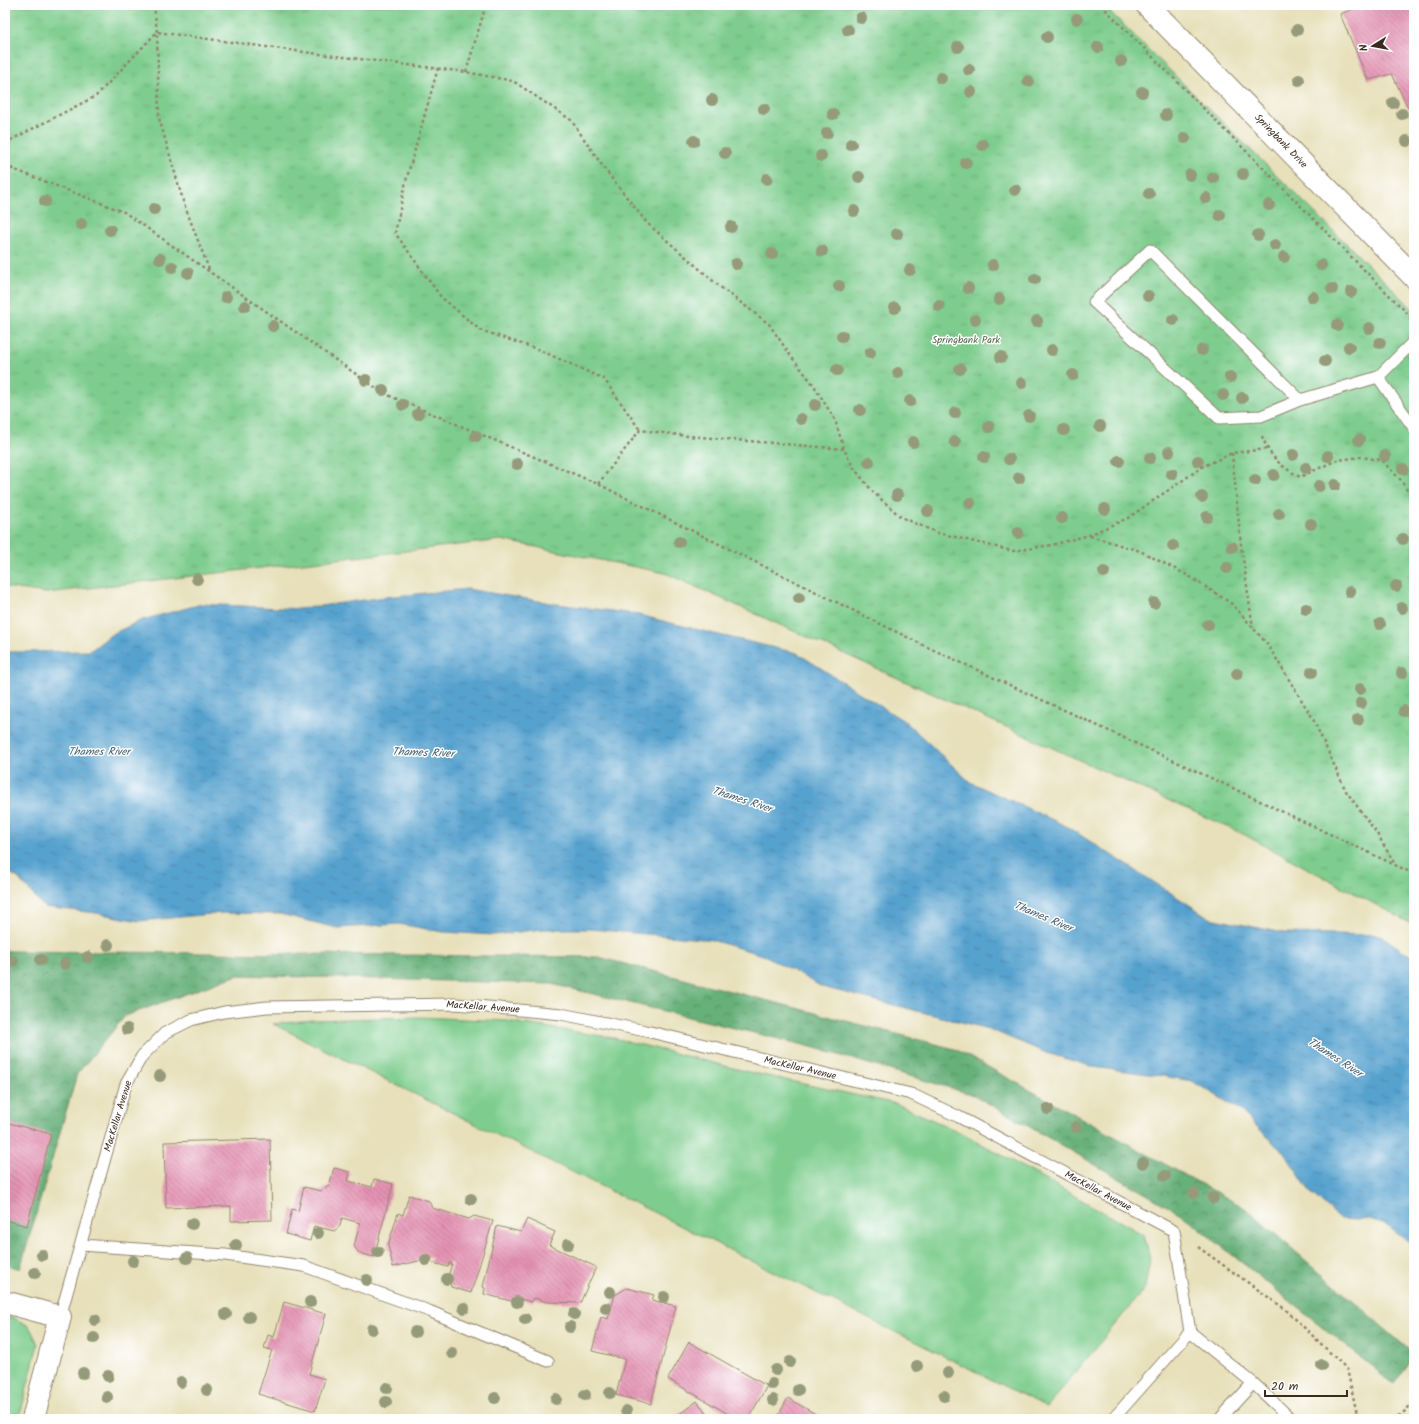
<svg xmlns="http://www.w3.org/2000/svg" width="1419" height="1424" font-family="Kalam,sans-serif">
	<defs>
		<pattern id="forest-crowns" width="20" height="18" patternUnits="userSpaceOnUse"><rect width="20" height="18" fill="#66b079"/><path d="M2 6a3 3 0 1 1 6 0M12 15a3 3 0 1 1 6 0" fill="none" stroke="#558f63"/></pattern>
		<pattern id="park-tufts" width="24" height="20" patternUnits="userSpaceOnUse"><rect width="24" height="20" fill="#7ecd8e"/><path d="M3 7l-1-3M5 7V3M7 7l1-3M15 17l-1-3M17 17v-4M19 17l1-3" fill="none" stroke="#6eb07a"/></pattern>
		<pattern id="water-ripples" width="26" height="14" patternUnits="userSpaceOnUse"><rect width="26" height="14" fill="#57a2cf"/><path d="M2 4q2-2 4 0t4 0M15 11q2-2 4 0t4 0" fill="none" stroke="#4984a7"/></pattern>
		<pattern id="building-back-hatch" width="6" height="6" patternUnits="userSpaceOnUse"><rect width="6" height="6" fill="#e492b2"/><path d="M-1 5l2 2M0 0l6 6M5-1l2 2" fill="none" stroke="#ba7790"/></pattern>
	</defs>
	<rect width="100%" height="100%" fill="#fff"/>
	<filter id="ink" filterUnits="userSpaceOnUse"><feTurbulence type="fractalNoise" baseFrequency=".025" numOctaves="2"/><feDisplacementMap in="SourceGraphic" scale="8" xChannelSelector="R" yChannelSelector="G"/><feConvolveMatrix kernelMatrix="1 2 1 2 8 2 1 2 1" color-interpolation-filters="sRGB"/></filter>
	<filter id="wash" filterUnits="userSpaceOnUse"><feTurbulence type="fractalNoise" baseFrequency=".012" numOctaves="4" result="noise"/><feDisplacementMap in="SourceGraphic" scale="16" xChannelSelector="R" yChannelSelector="G"/><feGaussianBlur stdDeviation="0.9" result="paint"/><feColorMatrix in="noise" values="0 0 0 0 0 0 0 0 0 0 0 0 0 0 0 0 0 1.4 0 .05"/><feComposite in="paint" operator="in"/></filter>
	<g filter="url(#wash)">
		<rect width="100%" height="100%" fill="#e7e0ba"/>
		<path fill="#7ecd8e" stroke="#5c7c56" d="M419,1017L507,1021L614,1038L753,1073L897,1104L964,1134L1144,1235L1150,1258L1145,1288L1047,1407L273,1024L312,1020Z
			M5,1316L14,1318L29,1326L38,1344L19,1419H5Z"/>
		<path fill="url(#forest-crowns)" stroke="#506d4c" d="M5,951L598,957L955,1049L1245,1208L1414,1354V1356L1394,1384L1181,1214L974,1095L808,1046L552,984L238,975L125,1016L77,1074L20,1269L5,1264Z"/>
		<path fill="url(#park-tufts)" stroke="#5c7c56" d="M5,5H1103L1414,310V925L1243,834L665,573L501,540L46,593L5,587Z"/>
		<path fill="url(#water-ripples)" stroke="#496676" d="M467,589L557,604L635,614L719,635L797,653L907,723L970,782L1066,826L1210,918L1284,933L1380,935L1414,958V1246L1383,1223L1365,1218L1357,1220L1340,1219L1310,1192L1286,1155L1239,1109L1192,1081L1157,1075L1093,1067L1044,1052L989,1029L822,987L766,956L708,939H703L589,929H543L494,935L443,932L399,924L337,928L280,914L222,913L139,921L96,913L44,907L18,878L5,870V652L90,651L112,634L142,620L202,604L299,609L385,597Z"/>
		<g id="blocks">
			<path fill="url(#building-back-hatch)" d="M1364,5H1414V105L1408,108L1392,74L1368,80L1340,14Z
				M5,1122L51,1134L27,1226L5,1220Z
				M270,1139L272,1220L231,1221V1206L166,1208L164,1142Z
				M334,1168L350,1172L348,1181L372,1187L374,1179L393,1184L374,1257L359,1253L354,1246L360,1223L342,1218L340,1226L334,1231L314,1226L310,1241L286,1234L292,1209L298,1211L304,1187L321,1191L329,1186Z
				M409,1195L429,1201L432,1208L469,1219L474,1216L493,1221L471,1293L451,1287L448,1276L452,1264L449,1263L448,1267L430,1262L432,1258L427,1257V1259L393,1267L388,1245L398,1213L403,1215Z
				M527,1219L555,1232L549,1245L596,1267L580,1303L547,1302L534,1298L532,1302L516,1298L515,1302L484,1294L485,1288L483,1287L497,1226L521,1232Z
				M627,1288L654,1295L652,1300L676,1306L651,1404L616,1395L625,1359L592,1351L601,1317L608,1319L615,1295Z
				M284,1302L326,1314L309,1374L325,1379L315,1411L258,1394L272,1350L264,1348L268,1335L274,1337Z
				M689,1342L767,1386L748,1419H737L668,1379Z
				M788,1398L824,1419H776Z
				M697,1401L711,1419H673Z
				M841,1417V1419H829V1418Z"/>
		</g>
	</g>
	<g filter="url(#ink)">
		<use href="#blocks" fill-opacity="0" stroke="#91856c" stroke-width="1"/>
		<g fill="none" stroke-linecap="round" stroke-linejoin="round">
			<g stroke="#91856c" stroke-width="13">
				<path id="service" d="M1378,377L1414,428
					M1300,400L1150,250L1094,302L1219,418L1261,416L1300,400L1378,377L1414,341
					M81,1245L225,1255L304,1266L429,1311L548,1361
					M60,1317L126,1084L142,1056L165,1033L191,1020L224,1012L267,1007L456,1004L561,1014L646,1031L911,1094L959,1117L1174,1231L1190,1332L1253,1383L1291,1419
					M1113,1419L1190,1332
					M1220,1419L1253,1383"/>
			</g>
			<g stroke="#91856c" stroke-width="24">
				<path id="minor" d="M5,1302L60,1317L33,1419"/>
			</g>
			<g stroke="#91856c" stroke-width="24">
				<path id="secondary" d="M1147,5L1414,277"/>
			</g>
			<path stroke="#91856c" stroke-width="2.5" stroke-dasharray="3 3" stroke-linecap="butt" d="M154,5L157,32L159,118L184,204L210,272
				M1101,5L1414,320
				M438,68L406,181L395,233L441,297L480,330L537,349L604,379L640,430
				M466,72L486,5
				M5,143L96,96L157,32L311,53L466,72L513,81L571,120L606,171L647,223L719,286L769,324L790,355L813,384L835,420L844,449L853,467L873,492L901,517L938,533L1013,551L1052,545L1089,535L1128,518L1202,467L1232,453L1267,449
				M5,166L124,212L383,393L598,484L925,646L1222,783L1414,874
				M1262,436C1270,457 1280,466 1300,477L1337,460L1361,457L1381,460L1400,479L1412,498L1414,507
				M1232,453L1241,545L1253,628
				M598,484L640,430L688,436L844,449
				M1090,536L1140,551L1189,576L1232,604L1268,645L1313,719L1346,791L1376,832L1396,866
				M1198,1247L1285,1309L1347,1369L1357,1414L1361,1419
				M1393,1419L1401,1415L1414,1402"/>
			<use href="#service" stroke="#fff" stroke-width="11"/>
			<use href="#minor" stroke="#fff" stroke-width="22"/>
			<use href="#secondary" stroke="#fff" stroke-width="22"/>
		</g>
		<g fill="#959b7a">
			<circle cx="861" cy="18" r="6"/>
			<circle cx="1077" cy="19" r="6"/>
			<circle cx="848" cy="30" r="6"/>
			<circle cx="1297" cy="30" r="6"/>
			<circle cx="1047" cy="37" r="6"/>
			<circle cx="958" cy="47" r="6"/>
			<circle cx="1098" cy="47" r="6"/>
			<circle cx="1121" cy="61" r="6"/>
			<circle cx="969" cy="70" r="6"/>
			<circle cx="941" cy="78" r="6"/>
			<circle cx="1299" cy="80" r="6"/>
			<circle cx="1028" cy="81" r="6"/>
			<circle cx="971" cy="92" r="6"/>
			<circle cx="1142" cy="92" r="6"/>
			<circle cx="712" cy="100" r="6"/>
			<circle cx="1393" cy="103" r="6"/>
			<circle cx="764" cy="109" r="6"/>
			<circle cx="833" cy="114" r="6"/>
			<circle cx="1402" cy="114" r="6"/>
			<circle cx="1166" cy="115" r="6"/>
			<circle cx="827" cy="133" r="6"/>
			<circle cx="1185" cy="138" r="6"/>
			<circle cx="694" cy="141" r="6"/>
			<circle cx="1407" cy="141" r="6"/>
			<circle cx="851" cy="144" r="6"/>
			<circle cx="983" cy="145" r="6"/>
			<circle cx="725" cy="153" r="6"/>
			<circle cx="821" cy="156" r="6"/>
			<circle cx="966" cy="163" r="6"/>
			<circle cx="1243" cy="174" r="6"/>
			<circle cx="1190" cy="175" r="6"/>
			<circle cx="859" cy="177" r="6"/>
			<circle cx="1213" cy="178" r="6"/>
			<circle cx="767" cy="179" r="6"/>
			<circle cx="1015" cy="190" r="6"/>
			<circle cx="1149" cy="194" r="6"/>
			<circle cx="1206" cy="198" r="6"/>
			<circle cx="45" cy="201" r="6"/>
			<circle cx="1269" cy="205" r="6"/>
			<circle cx="154" cy="209" r="6"/>
			<circle cx="854" cy="211" r="6"/>
			<circle cx="1220" cy="215" r="6"/>
			<circle cx="81" cy="224" r="6"/>
			<circle cx="731" cy="227" r="6"/>
			<circle cx="110" cy="230" r="6"/>
			<circle cx="897" cy="234" r="6"/>
			<circle cx="1258" cy="235" r="6"/>
			<circle cx="1275" cy="245" r="6"/>
			<circle cx="822" cy="251" r="6"/>
			<circle cx="772" cy="254" r="6"/>
			<circle cx="1284" cy="257" r="6"/>
			<circle cx="160" cy="259" r="6"/>
			<circle cx="736" cy="264" r="6"/>
			<circle cx="993" cy="265" r="6"/>
			<circle cx="1321" cy="265" r="6"/>
			<circle cx="172" cy="267" r="6"/>
			<circle cx="910" cy="270" r="6"/>
			<circle cx="188" cy="273" r="6"/>
			<circle cx="1035" cy="279" r="6"/>
			<circle cx="839" cy="286" r="6"/>
			<circle cx="968" cy="288" r="6"/>
			<circle cx="1332" cy="289" r="6"/>
			<circle cx="1351" cy="292" r="6"/>
			<circle cx="1148" cy="296" r="6"/>
			<circle cx="226" cy="297" r="6"/>
			<circle cx="1313" cy="297" r="6"/>
			<circle cx="999" cy="299" r="6"/>
			<circle cx="245" cy="306" r="6"/>
			<circle cx="939" cy="306" r="6"/>
			<circle cx="895" cy="308" r="6"/>
			<circle cx="975" cy="320" r="6"/>
			<circle cx="1173" cy="320" r="6"/>
			<circle cx="1037" cy="321" r="6"/>
			<circle cx="1337" cy="325" r="6"/>
			<circle cx="273" cy="326" r="6"/>
			<circle cx="1369" cy="328" r="6"/>
			<circle cx="842" cy="336" r="6"/>
			<circle cx="1380" cy="343" r="6"/>
			<circle cx="1349" cy="347" r="6"/>
			<circle cx="1052" cy="350" r="6"/>
			<circle cx="1202" cy="350" r="6"/>
			<circle cx="870" cy="353" r="6"/>
			<circle cx="1001" cy="357" r="6"/>
			<circle cx="1325" cy="361" r="6"/>
			<circle cx="960" cy="369" r="6"/>
			<circle cx="837" cy="370" r="6"/>
			<circle cx="898" cy="373" r="6"/>
			<circle cx="1073" cy="375" r="6"/>
			<circle cx="1230" cy="377" r="6"/>
			<circle cx="366" cy="380" r="6"/>
			<circle cx="1022" cy="383" r="6"/>
			<circle cx="383" cy="390" r="6"/>
			<circle cx="1223" cy="395" r="6"/>
			<circle cx="1242" cy="398" r="6"/>
			<circle cx="910" cy="401" r="6"/>
			<circle cx="403" cy="405" r="6"/>
			<circle cx="815" cy="405" r="6"/>
			<circle cx="860" cy="410" r="6"/>
			<circle cx="955" cy="413" r="6"/>
			<circle cx="418" cy="414" r="6"/>
			<circle cx="1029" cy="416" r="6"/>
			<circle cx="801" cy="419" r="6"/>
			<circle cx="1100" cy="426" r="6"/>
			<circle cx="989" cy="427" r="6"/>
			<circle cx="1064" cy="430" r="6"/>
			<circle cx="476" cy="436" r="6"/>
			<circle cx="1359" cy="440" r="6"/>
			<circle cx="913" cy="442" r="6"/>
			<circle cx="955" cy="442" r="6"/>
			<circle cx="1169" cy="452" r="6"/>
			<circle cx="1293" cy="455" r="6"/>
			<circle cx="1328" cy="456" r="6"/>
			<circle cx="1385" cy="456" r="6"/>
			<circle cx="984" cy="457" r="6"/>
			<circle cx="1150" cy="458" r="6"/>
			<circle cx="1009" cy="459" r="6"/>
			<circle cx="1119" cy="461" r="6"/>
			<circle cx="1198" cy="461" r="6"/>
			<circle cx="869" cy="462" r="6"/>
			<circle cx="517" cy="464" r="6"/>
			<circle cx="1306" cy="468" r="6"/>
			<circle cx="1403" cy="469" r="6"/>
			<circle cx="1172" cy="474" r="6"/>
			<circle cx="1274" cy="475" r="6"/>
			<circle cx="1019" cy="478" r="6"/>
			<circle cx="1255" cy="480" r="6"/>
			<circle cx="1335" cy="485" r="6"/>
			<circle cx="1319" cy="486" r="6"/>
			<circle cx="897" cy="495" r="6"/>
			<circle cx="1202" cy="497" r="6"/>
			<circle cx="970" cy="503" r="6"/>
			<circle cx="1105" cy="509" r="6"/>
			<circle cx="928" cy="511" r="6"/>
			<circle cx="1279" cy="514" r="6"/>
			<circle cx="1207" cy="517" r="6"/>
			<circle cx="1062" cy="518" r="6"/>
			<circle cx="1311" cy="524" r="6"/>
			<circle cx="1018" cy="533" r="6"/>
			<circle cx="1403" cy="539" r="6"/>
			<circle cx="679" cy="542" r="6"/>
			<circle cx="1173" cy="546" r="6"/>
			<circle cx="1232" cy="547" r="6"/>
			<circle cx="1227" cy="568" r="6"/>
			<circle cx="1104" cy="572" r="6"/>
			<circle cx="197" cy="579" r="6"/>
			<circle cx="1396" cy="586" r="6"/>
			<circle cx="1350" cy="592" r="6"/>
			<circle cx="799" cy="598" r="6"/>
			<circle cx="1154" cy="603" r="6"/>
			<circle cx="1402" cy="608" r="6"/>
			<circle cx="1306" cy="609" r="6"/>
			<circle cx="1380" cy="624" r="6"/>
			<circle cx="1208" cy="625" r="6"/>
			<circle cx="1312" cy="672" r="6"/>
			<circle cx="1402" cy="673" r="6"/>
			<circle cx="1237" cy="674" r="6"/>
			<circle cx="1360" cy="689" r="6"/>
			<circle cx="1361" cy="703" r="6"/>
			<circle cx="1404" cy="711" r="6"/>
			<circle cx="1358" cy="720" r="6"/>
			<circle cx="108" cy="945" r="6"/>
			<circle cx="88" cy="957" r="6"/>
			<circle cx="41" cy="960" r="6"/>
			<circle cx="13" cy="961" r="6"/>
			<circle cx="65" cy="964" r="6"/>
			<circle cx="127" cy="1029" r="6"/>
			<circle cx="160" cy="1076" r="6"/>
			<circle cx="1048" cy="1109" r="6"/>
			<circle cx="1076" cy="1127" r="6"/>
			<circle cx="1143" cy="1163" r="6"/>
			<circle cx="1165" cy="1176" r="6"/>
			<circle cx="1194" cy="1193" r="6"/>
			<circle cx="1213" cy="1198" r="6"/>
			<circle cx="471" cy="1199" r="6"/>
			<circle cx="192" cy="1224" r="6"/>
			<circle cx="318" cy="1233" r="6"/>
			<circle cx="568" cy="1244" r="6"/>
			<circle cx="236" cy="1245" r="6"/>
			<circle cx="378" cy="1252" r="6"/>
			<circle cx="42" cy="1255" r="6"/>
			<circle cx="187" cy="1258" r="6"/>
			<circle cx="426" cy="1260" r="6"/>
			<circle cx="133" cy="1261" r="6"/>
			<circle cx="35" cy="1273" r="6"/>
			<circle cx="447" cy="1279" r="6"/>
			<circle cx="367" cy="1280" r="6"/>
			<circle cx="610" cy="1292" r="6"/>
			<circle cx="664" cy="1297" r="6"/>
			<circle cx="310" cy="1302" r="6"/>
			<circle cx="517" cy="1302" r="6"/>
			<circle cx="464" cy="1308" r="6"/>
			<circle cx="606" cy="1308" r="6"/>
			<circle cx="226" cy="1314" r="6"/>
			<circle cx="574" cy="1314" r="6"/>
			<circle cx="249" cy="1317" r="6"/>
			<circle cx="525" cy="1319" r="6"/>
			<circle cx="95" cy="1320" r="6"/>
			<circle cx="570" cy="1327" r="6"/>
			<circle cx="372" cy="1329" r="6"/>
			<circle cx="415" cy="1332" r="6"/>
			<circle cx="94" cy="1338" r="6"/>
			<circle cx="452" cy="1353" r="6"/>
			<circle cx="790" cy="1362" r="6"/>
			<circle cx="1322" cy="1365" r="6"/>
			<circle cx="917" cy="1366" r="6"/>
			<circle cx="776" cy="1370" r="6"/>
			<circle cx="83" cy="1373" r="6"/>
			<circle cx="948" cy="1373" r="6"/>
			<circle cx="108" cy="1376" r="6"/>
			<circle cx="181" cy="1382" r="6"/>
			<circle cx="772" cy="1384" r="6"/>
			<circle cx="387" cy="1388" r="6"/>
			<circle cx="207" cy="1390" r="6"/>
			<circle cx="798" cy="1390" r="6"/>
			<circle cx="610" cy="1393" r="6"/>
			<circle cx="585" cy="1395" r="6"/>
			<circle cx="944" cy="1396" r="6"/>
			<circle cx="107" cy="1397" r="6"/>
			<circle cx="495" cy="1398" r="6"/>
			<circle cx="556" cy="1399" r="6"/>
			<circle cx="773" cy="1400" r="6"/>
			<circle cx="386" cy="1402" r="6"/>
			<circle cx="626" cy="1411" r="6"/>
		</g>
	</g>
	<g text-anchor="middle" dominant-baseline="central" stroke-width="3" stroke-linejoin="round" paint-order="stroke">
		<g font-size="10" fill="#3b2a1e" stroke="#fff">
			<text transform="translate(1281 141) rotate(46)">Springbank Drive</text>
			<text transform="translate(483 1007) rotate(4)">MacKellar Avenue</text>
			<text transform="translate(800 1068) rotate(13)">MacKellar Avenue</text>
			<text transform="translate(118 1116) rotate(-73)">MacKellar Avenue</text>
			<text transform="translate(1098 1191) rotate(28)">MacKellar Avenue</text>
		</g>
		<g font-size="10" fill="#526345" stroke="#fff">
			<text x="966" y="340">Springbank Park</text>
		</g>
		<g font-size="11" font-style="italic" fill="#48606e" stroke="#fff">
			<text x="99" y="752">Thames River</text>
			<text transform="translate(423 753) rotate(2)">Thames River</text>
			<text transform="translate(742 800) rotate(18)">Thames River</text>
			<text transform="translate(1043 917) rotate(23)">Thames River</text>
			<text transform="translate(1335 1058) rotate(33)">Thames River</text>
		</g>
	</g>
	<rect width="1419" height="1424" fill="none" stroke="#fff" stroke-width="20"/>
	<g transform="translate(1373 46) rotate(259)" stroke="#ffffff" stroke-width="3" paint-order="stroke">
	<path d="M0-3L7 15L0 10L-7 15Z" fill="#3b2a1e"/>
	<text y="-6" font-size="11" font-weight="bold" text-anchor="middle" fill="#3b2a1e">N</text>
	</g>
	<path d="M1265 1390v6h82v-6" fill="none" stroke="#3b2a1e" stroke-width="2"/>
	<text x="1271" y="1390" font-size="12" fill="#3b2a1e" stroke="#ffffff" stroke-width="3" paint-order="stroke">20 m</text>
</svg>
